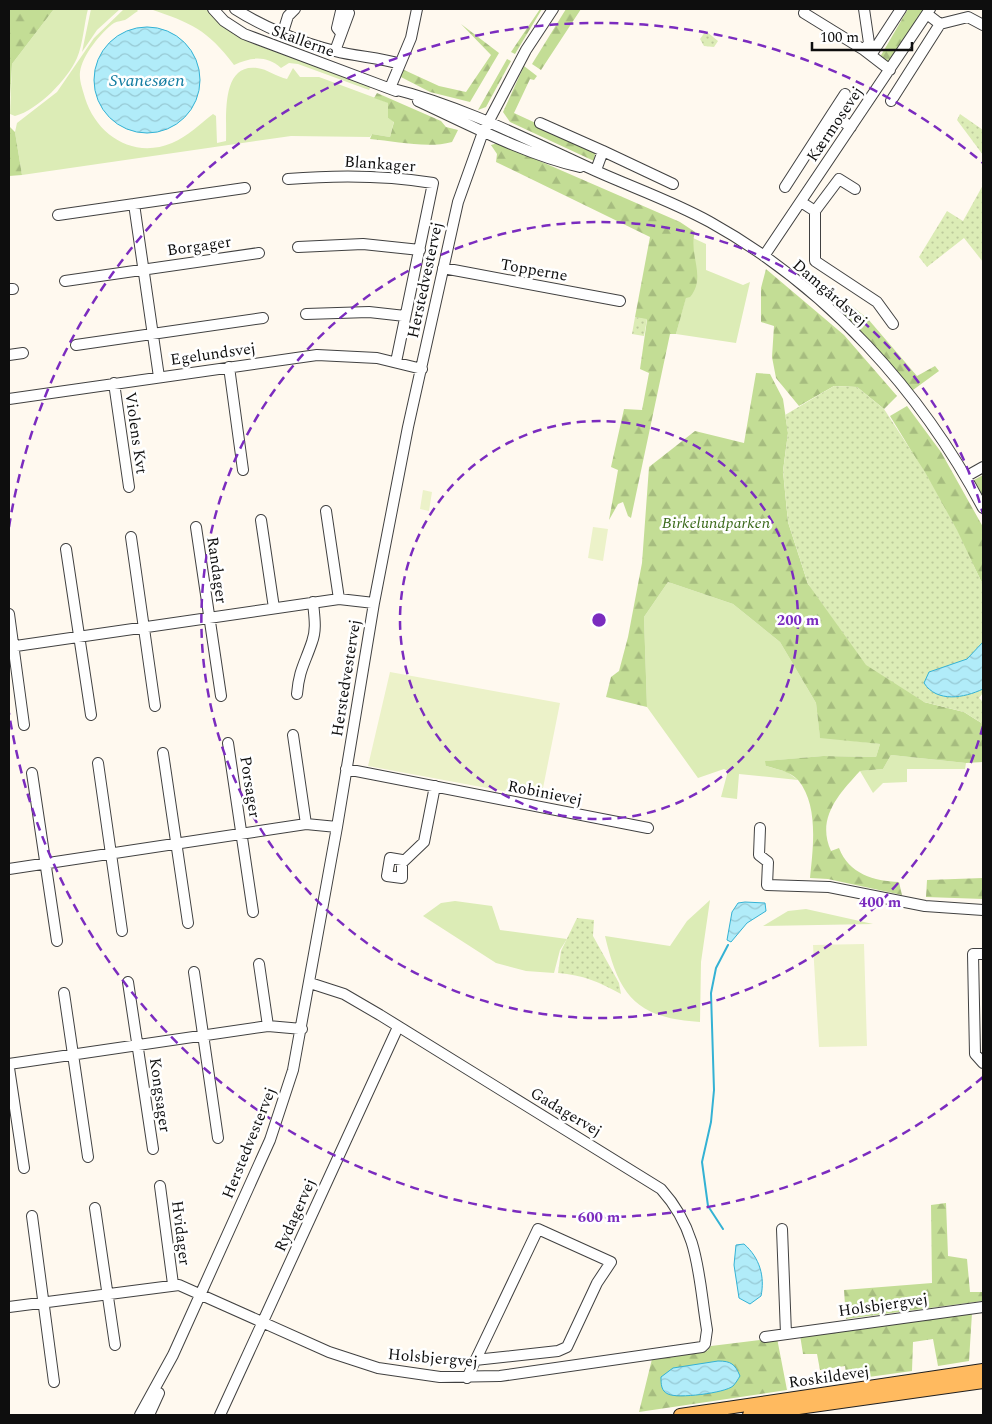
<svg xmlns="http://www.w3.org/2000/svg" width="992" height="1424" font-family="Spectral,serif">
	<defs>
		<pattern id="forest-firs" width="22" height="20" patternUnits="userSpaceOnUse" patternTransform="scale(1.25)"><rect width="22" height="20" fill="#c3dd95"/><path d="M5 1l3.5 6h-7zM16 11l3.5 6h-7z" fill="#a6bc7f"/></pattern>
		<pattern id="park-dots" width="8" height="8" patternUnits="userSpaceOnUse" patternTransform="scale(1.25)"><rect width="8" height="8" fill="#dcecb6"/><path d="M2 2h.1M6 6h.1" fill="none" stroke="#bcc99b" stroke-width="1.8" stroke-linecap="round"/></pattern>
		<pattern id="water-waves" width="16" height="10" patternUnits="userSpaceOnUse" patternTransform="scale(1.25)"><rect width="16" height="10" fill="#b1ecf9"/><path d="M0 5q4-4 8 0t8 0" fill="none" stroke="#97c9d4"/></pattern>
	</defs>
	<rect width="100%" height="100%" fill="#fff9ef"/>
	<path fill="#dcecb6" d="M54,9H88C84,24 83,44 77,58C68,79 38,110 15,116L10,114L12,64Z
		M91,9H120L97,30L82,52Z
		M124,9H136L138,11C134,13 129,18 125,20C122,21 118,21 114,23C101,32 82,56 80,72C79,81 83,90 85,98C97,136 134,159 172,143C188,136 200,124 213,114L216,116L217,143L226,141C227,119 220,63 257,68C267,69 277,77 287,79L293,68L300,77H319L389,103L388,118L394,121L390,137L372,134L370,137L291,136L22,175L15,132L17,123L57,92L94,38Z
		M150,9H207L238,36L251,43L371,86L369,90L298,64L289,63L281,68C266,55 251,57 234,65C207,29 191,23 150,9Z
		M693,238L706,244V270L743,285L750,282L736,343L676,334L686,297H690Z
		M668,582L733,604L780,642L816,703L820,737L880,744L876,757L823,756L766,761V766L787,772L798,780L739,774L737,799L721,797L728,771L724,769L698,778L647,707L644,617Z
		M891,755L966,763L965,769H907V782L883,783L873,793L860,771L883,769Z
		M710,900L701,962L700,1022C636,1018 619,996 605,936L670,946L687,921Z
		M455,901L492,906L500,930L567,939L560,950L554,973L526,971L496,963L423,916L441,903Z
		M806,909L873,924L763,926L788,911Z"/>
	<path fill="url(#forest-firs)" d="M9,9H54L12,64L9,114Z
		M540,9H542L515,54L511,52Z
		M566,9H581L541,70L532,64Z
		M908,9H926L888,64L880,57Z
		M461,24L499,53L470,102L430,92L399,76L402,69L439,86L466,92L491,55Z
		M507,59L511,61L486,107L478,110Z
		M524,66L537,76L534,80L530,79L514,113L592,149L595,154L594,161L510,122L503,112Z
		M377,93L441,121L446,127L458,130L452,142C427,149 396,141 370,139L372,134L390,137L394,122L388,118V103L374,98Z
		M9,126L15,132L22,175L9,176Z
		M498,143L680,222L695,232C688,254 707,277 690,297L686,298L676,334H670L631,518L628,516L623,502L618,504L609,520L618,470L611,467L624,409L642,410L649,373L640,369L647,320L635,317L650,237L496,162L497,154L491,145Z
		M801,265L868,319L917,376L935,366L939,371L913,390L872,345L800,276Z
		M766,269L844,335L897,396L884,409L857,387L834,386L799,406L776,378L772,357L774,326L761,322V288Z
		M756,373L770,374L783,399L788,433L783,471L788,522L808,584L924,702L964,712L983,724V762L966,763L891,755L883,769L860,771C839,794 816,818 831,851L839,848C849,874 874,881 899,882L902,895L828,879L810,878C813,848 819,805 798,780C790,771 776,769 766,766L765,761L823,756L876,757L880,744L820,738L816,703L780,642L733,604L668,582L644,617L647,707L606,697L611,677L619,671L628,637L642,563L649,467L695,431L744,443Z
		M907,406L941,452L983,527V585C955,526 924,471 890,416Z
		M983,475V496L974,480Z
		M983,878V899L926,897L927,880Z
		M946,1203L948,1256L967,1259L970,1292H983V1301L846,1319L844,1290L932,1283L931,1205Z
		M972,1313L969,1361L938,1366L933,1339L913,1342L912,1371L847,1380L845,1366L820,1370L817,1354H803L800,1335Z
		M777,1338L787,1390L639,1412L652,1359L707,1351L711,1346Z"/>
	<path fill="url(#park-dots)" d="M705,32H707L718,41L714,47L704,46L700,39Z
		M960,114L983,130V155L957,120Z
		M983,185V262L964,238L927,267L919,257L947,211L963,221Z
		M635,317L647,319L644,336L632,334Z
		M834,386L857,387L884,409L925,472L957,530L983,585V693L979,698L983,702V724L964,712L924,702L866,665L808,584L788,522L783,471L788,433L785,415Z
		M577,918L594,920L593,936L619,983L621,994C599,982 583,975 558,973L561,951Z"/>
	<path fill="#ecf2c9" d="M423,490L432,492L429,511L420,509Z
		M593,527L608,529L603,561L588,558Z
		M390,672L560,703L541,798L368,766Z
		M864,944L867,1046L819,1047L813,945Z"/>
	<path fill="url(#water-waves)" stroke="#34b2d4" d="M94 80a53 53 0 1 1 106 0a53 53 0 1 1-106 0Z
		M983,642V689C964,698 937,703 924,683L929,672L967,659Z
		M745,902L765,903L766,911L747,923L731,942L727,940L732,912L738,903Z
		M744,1244C760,1258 765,1277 761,1296L750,1304L739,1298L734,1265L736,1245Z
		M718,1361C731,1361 735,1364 740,1376C738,1379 736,1383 733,1386C725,1393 677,1399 668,1394C661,1391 661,1384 661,1377L673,1368Z"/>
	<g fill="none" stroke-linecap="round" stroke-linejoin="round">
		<path stroke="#34b2d4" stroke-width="2" d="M723,1229L708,1206L702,1162L711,1122L714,1090L711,993L716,968L728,945"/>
		<g stroke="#414141" stroke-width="12">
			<path id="minor" d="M213,9L224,21L244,34L396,91
				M235,9C263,27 302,43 335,51C357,57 379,57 400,64
				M864,9L869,43L864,50L890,70
				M804,13L864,50
				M927,14L940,24L968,17L983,25
				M283,32L288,16L295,9
				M335,51L349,13L341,11L337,28L341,33
				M871,55L901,9
				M390,88C462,106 528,140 596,171C634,188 674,202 710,222C827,287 921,391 983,508
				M390,88L411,38L417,9
				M418,101C470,125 524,154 580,167
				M891,101L940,24
				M832,114L845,94
				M540,123L603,151
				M596,170L603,151L673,184
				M288,179C337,175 385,175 433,183L396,362
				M785,187L832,114L851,127
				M801,202L815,211V261L877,302L893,324
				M134,204L159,377
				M815,211L839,179L855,189
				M58,215L245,188
				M298,247L363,244L420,250
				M764,256L930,9
				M443,268L620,301
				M65,281L259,253
				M9,289H13
				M306,314L369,312L405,316
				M76,345L263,318
				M9,355L23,353
				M229,367L243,470
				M114,383L129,487
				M9,399L317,355L377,358L422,369
				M967,476L983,467
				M326,511L339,599
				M261,520L274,608
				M196,527L221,696
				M131,537L155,706
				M66,549L91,715
				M9,614L24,725
				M9,647L339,599L374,603
				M297,694C299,670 305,663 312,642C317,629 314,615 313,602
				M293,735L306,824
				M228,743L253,912
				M163,753L188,923
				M98,763L122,931
				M346,769L648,828
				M32,773L57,941
				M760,828L759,855L768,862L767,885L829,887L925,906L983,910
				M402,863V878L387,876L390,858L402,860V863L424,842L435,786
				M9,869L306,824L337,827
				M983,954H973L975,1054L983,1063
				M259,964L268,1026
				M194,972L218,1138
				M128,982L153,1149
				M64,993L88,1157
				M9,1064L268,1026L302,1029
				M9,1068L24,1168
				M160,1186L173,1284
				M95,1208L115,1345
				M32,1216L54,1382
				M782,1229L786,1334
				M9,1307L179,1285L329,1352L378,1368L440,1377L500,1376L702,1347L705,1344L707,1330C698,1276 700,1232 661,1189L380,1015L344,994L310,983
				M765,1337L983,1307
				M467,1378L538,1229L611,1262L597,1283L567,1347L558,1351L475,1360
				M140,1415L173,1355L270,1140L293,1070L337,827L374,603L408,427L458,202L483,132L526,50L553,9
				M149,1415L159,1393
				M220,1415L398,1027"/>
		</g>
		<g stroke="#1f1f1f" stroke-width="14">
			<path id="major" d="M680,1415L983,1370
				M749,1415L983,1382"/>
		</g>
		<use href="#minor" stroke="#fff" stroke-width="10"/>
		<use href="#major" stroke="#ffba5f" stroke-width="12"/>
	</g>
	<g fill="none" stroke="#7b2cbf" stroke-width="2.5" stroke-dasharray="9 6">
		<circle cx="599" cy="620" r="199"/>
		<path d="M983 726A398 398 0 1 1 983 514"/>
		<path d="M983 1077A597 597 0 0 1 9 713M9 527A597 597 0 0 1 983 163"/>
	</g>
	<g text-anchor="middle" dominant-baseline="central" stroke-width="5" stroke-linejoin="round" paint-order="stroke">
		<g font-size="16" fill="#0e0e0e" stroke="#fff">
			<text transform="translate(303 41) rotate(20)">Skallerne</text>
			<text transform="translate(835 124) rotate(-56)">Kærmosevej</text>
			<text transform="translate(380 164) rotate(4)">Blankager</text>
			<text transform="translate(199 246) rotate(-8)">Borgager</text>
			<text transform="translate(534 270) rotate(10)">Topperne</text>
			<text transform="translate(425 280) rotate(-78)">Herstedvestervej</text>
			<text transform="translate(830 293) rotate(41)">Damgårdsvej</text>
			<text transform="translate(213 354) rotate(-8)">Egelundsvej</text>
			<text transform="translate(136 433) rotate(82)">Violens Kvt</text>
			<text transform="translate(217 570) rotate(82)">Randager</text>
			<text transform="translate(346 678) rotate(-81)">Herstedvestervej</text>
			<text transform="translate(250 787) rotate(81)">Porsager</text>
			<text transform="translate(545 793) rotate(11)">Robinievej</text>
			<text transform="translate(160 1095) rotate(82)">Kongsager</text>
			<text transform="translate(566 1112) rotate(31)">Gadagervej</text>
			<text transform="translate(249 1143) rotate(-68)">Herstedvestervej</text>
			<text transform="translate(295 1215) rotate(-66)">Rydagervej</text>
			<text transform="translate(181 1233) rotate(83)">Hvidager</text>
			<text transform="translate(883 1305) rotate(-8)">Holsbjergvej</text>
			<text transform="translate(433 1358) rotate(5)">Holsbjergvej</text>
			<text transform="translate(829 1377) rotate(-8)">Roskildevej</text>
		</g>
		<g font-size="16" font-style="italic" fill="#3a691a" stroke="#fff">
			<text x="716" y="523">Birkelundparken</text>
		</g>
		<g font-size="18" font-style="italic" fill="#107ba0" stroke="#fff">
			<text x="147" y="80">Svanesøen</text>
		</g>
	</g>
	<circle cx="599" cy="620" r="8" fill="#7b2cbf" stroke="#fff" stroke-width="2.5"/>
	<g font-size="15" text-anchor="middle" font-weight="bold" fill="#7b2cbf" stroke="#fff" stroke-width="5" stroke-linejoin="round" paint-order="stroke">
		<text x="798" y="625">200 m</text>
		<text x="880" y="907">400 m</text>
		<text x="599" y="1222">600 m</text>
	</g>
	<rect width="992" height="1424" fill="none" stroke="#0e0e0e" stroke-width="20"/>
	<path d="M812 42v8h100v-8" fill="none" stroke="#0e0e0e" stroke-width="2.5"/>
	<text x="820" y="42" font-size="15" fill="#0e0e0e" stroke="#ffffff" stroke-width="4" paint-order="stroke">100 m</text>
</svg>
